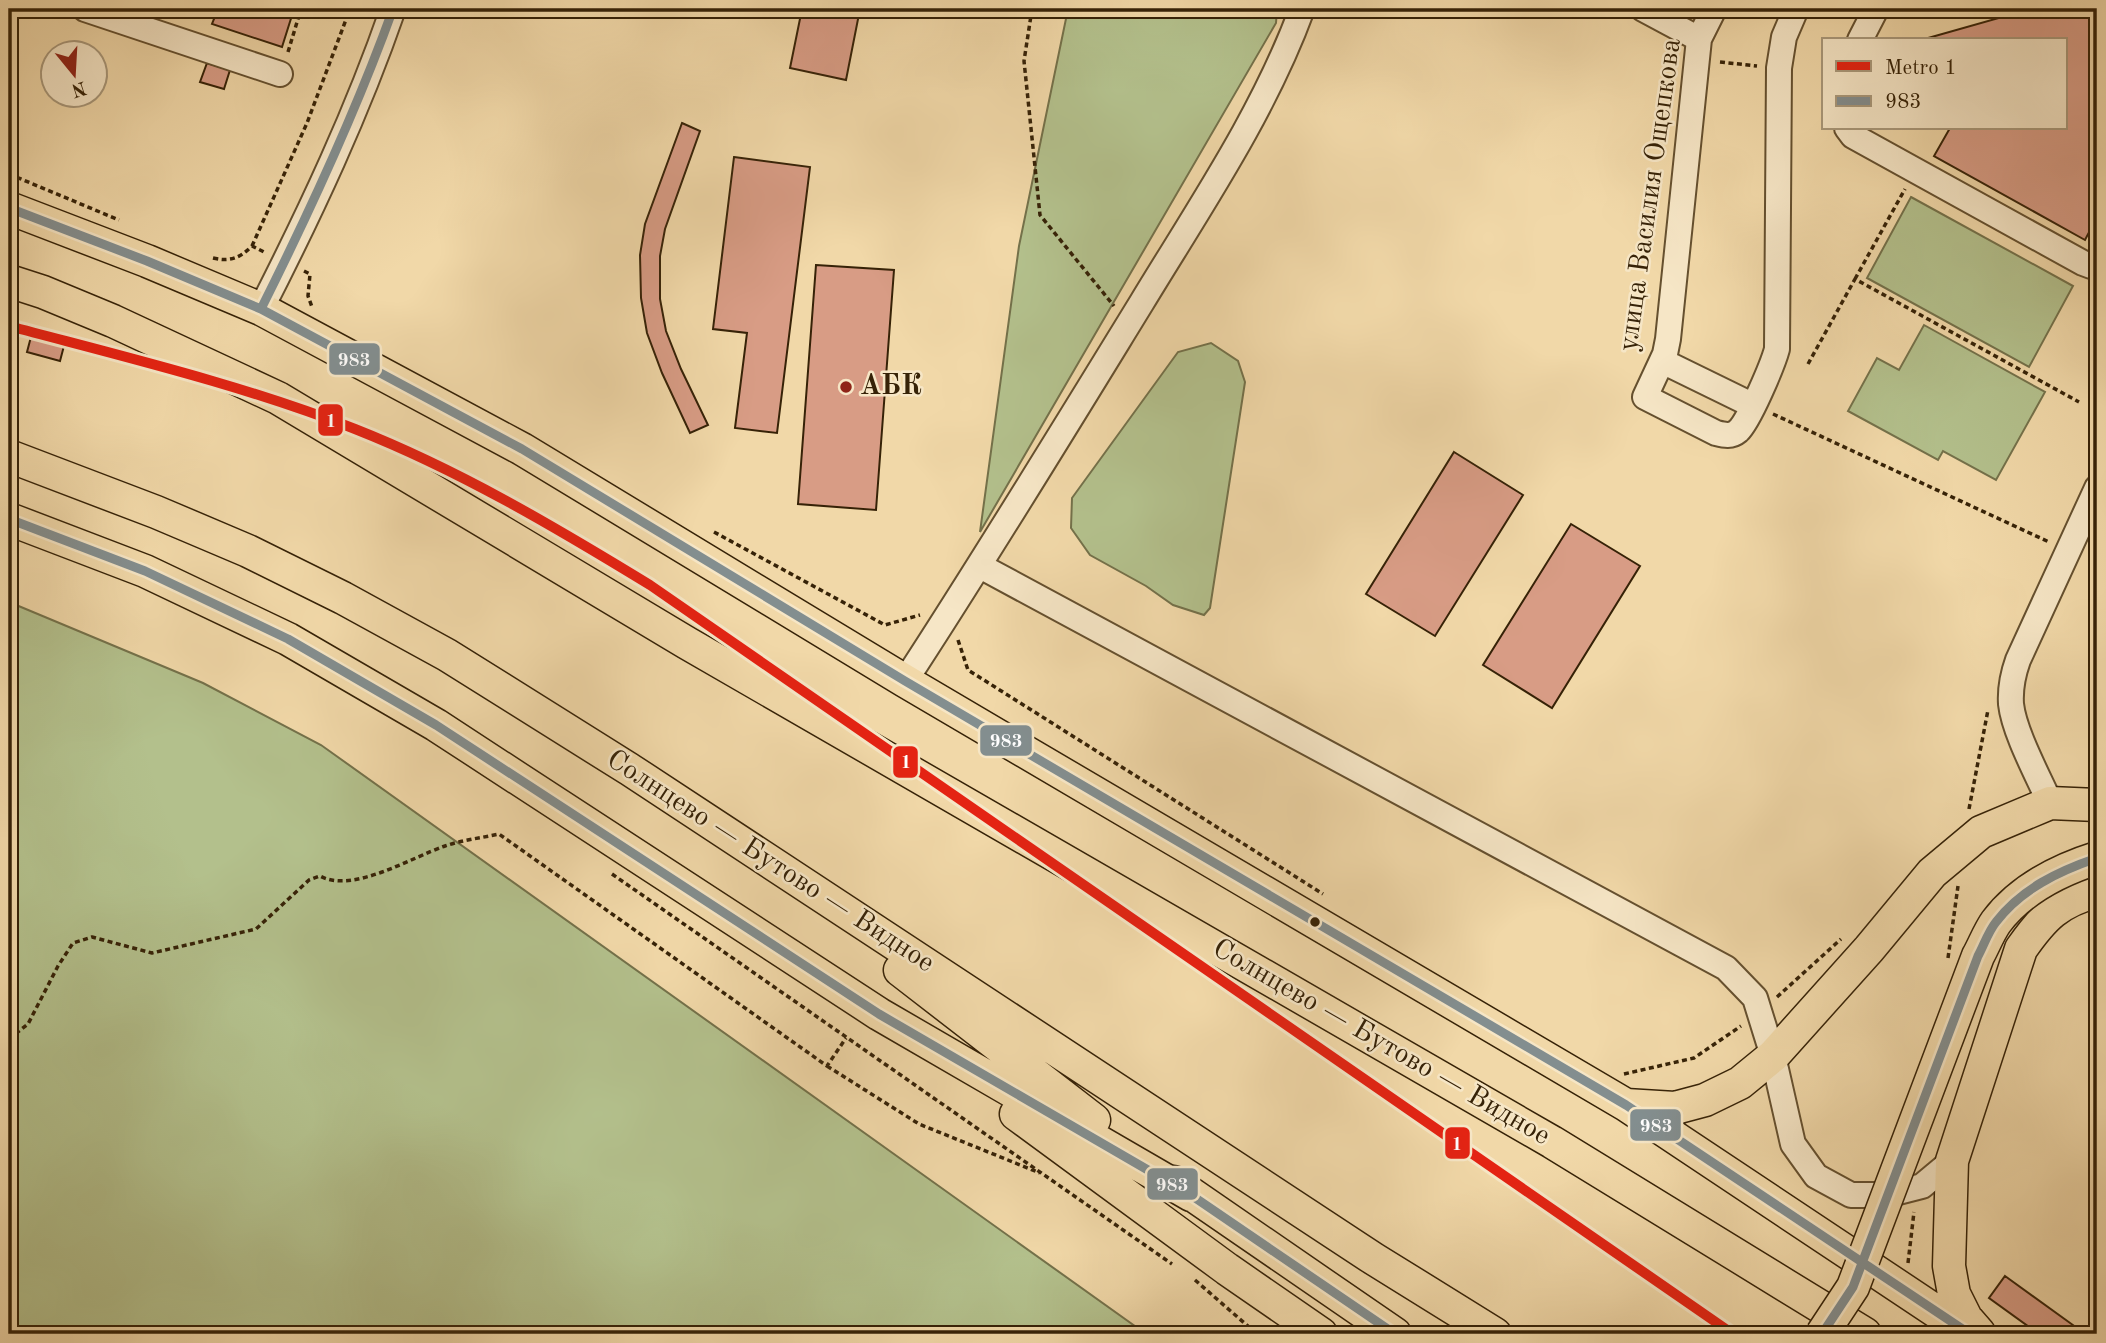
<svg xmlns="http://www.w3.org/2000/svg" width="2106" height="1343" font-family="'Old Standard TT',serif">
	<rect width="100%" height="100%" fill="#f1d8a8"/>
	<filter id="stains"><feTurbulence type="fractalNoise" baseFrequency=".00286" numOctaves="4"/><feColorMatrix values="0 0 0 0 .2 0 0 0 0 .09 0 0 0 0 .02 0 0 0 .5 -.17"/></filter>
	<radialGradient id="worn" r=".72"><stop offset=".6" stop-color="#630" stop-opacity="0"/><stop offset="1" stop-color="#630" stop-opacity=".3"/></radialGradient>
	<path fill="#b3c08c" stroke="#74714a" stroke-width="2" d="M1068,9H1277L1276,23L980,532L1019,246Z
		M1911,197L2073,286L2029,367L1867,278Z
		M1924,325L2045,392L1996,480L1943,451L1938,460L1848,411L1877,358L1899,370Z
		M1211,343L1238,361L1245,382L1210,608L1204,615L1173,605L1146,586L1090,555L1071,528L1072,498L1178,352Z
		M9,602L203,683L321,745L1146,1334H9Z"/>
	<path fill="#d89c85" stroke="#362207" stroke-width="2" d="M218,9H294L282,47L212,24Z
		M802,9H860L846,80L790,68Z
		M2009,9H2097V217L2085,240L1934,156L1950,128H2066V40H1921L2006,16Z
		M207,63L230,70L224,89L200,82Z
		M682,123L700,131L665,229L660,256V299L666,331L681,369L708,425L690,433L662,373L647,333L641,298L640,255L645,224Z
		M734,157L810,167L777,433L735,428L747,333L713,329Z
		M816,265L894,270L876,510L798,504Z
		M32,333L65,342L60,361L27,352Z
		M1454,452L1523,495L1435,636L1366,594Z
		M1571,524L1640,566L1552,708L1483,665Z
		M2005,1276L2084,1333L2083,1334H2039L1989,1298Z"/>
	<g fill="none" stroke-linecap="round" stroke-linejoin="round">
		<g stroke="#65502f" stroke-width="28">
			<path id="minor" d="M85,9L280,74
				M1643,9L1699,39
				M1714,9L1699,39L1668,339L1665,354L1645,397L1716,433C1724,435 1731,437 1738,431C1749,421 1773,364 1777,349L1779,68L1784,37L1796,9
				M1860,40L1876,9
				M1847,128L1853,136L2083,263L2091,266H2097
				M261,309C311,211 357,113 393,9
				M1662,361L1752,405
				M980,566L1726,968L1755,998L1773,1056L1793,1144L1816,1176L1851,1195H1887L1922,1186L1952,1161
				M905,681C986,557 1064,429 1142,302C1199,208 1264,113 1302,9
				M2050,803C2038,776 2014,732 2011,704C2010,688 2013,674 2018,660L2097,488"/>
		</g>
		<g stroke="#362207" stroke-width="35">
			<path id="major" d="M9,208L147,261L261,309L522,449L905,681L1626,1105L1970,1334
				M9,281L43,292L113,321L278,398L687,643L1552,1142L1865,1334
				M9,456L156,512L248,551L343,598L447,655L629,769L1374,1259L1495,1334
				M9,519L145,571L288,639L436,725L879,1014L1191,1195
				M900,970L1094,1120
				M1626,1105L1675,1108L1705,1100L1740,1083L1773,1056L1869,949L1932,873L1981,832L2050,803L2097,805
				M1016,1114L1227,1269L1321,1334
				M1174,1182L1395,1334
				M1979,1333L1966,1318L1954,1294L1949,1266L1952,1161L2021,949C2044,916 2058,902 2097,891"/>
		</g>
		<path stroke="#362207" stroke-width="3.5" stroke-dasharray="5 3.5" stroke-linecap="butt" d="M1032,9L1024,61L1040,215L1114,306
			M288,52L301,9
			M1720,62L1757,66
			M9,174L119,220
			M252,246L307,123L350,9
			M213,258C230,262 240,258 252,246L266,253
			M304,271L310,274L308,296L312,307
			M1855,279L1905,189
			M1808,364L1855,279L2079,402
			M1773,414L2049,542
			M2092,468L2097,457
			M714,532L885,625L920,615
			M958,640L968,670L1323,894
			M1969,809L1988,710
			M612,874L1172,1264
			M1948,958L1958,886
			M1777,997L1841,939
			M9,1039L28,1024L58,966L73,943L92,937L152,953L256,929L309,880L320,876C353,894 412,857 445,846C462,840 481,838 499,834L827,1066L846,1038
			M827,1066L919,1124L1040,1173
			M1624,1074L1694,1058L1741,1026
			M1908,1263L1914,1212
			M1195,1280L1257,1334"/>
		<use href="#minor" stroke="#f6e6c6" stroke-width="24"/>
		<use href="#major" stroke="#f1d8a8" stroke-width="32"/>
		<g stroke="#362207" stroke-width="35" stroke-linecap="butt">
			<path id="major-bridge" d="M1822,1334L1853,1287L1978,956C1984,945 1989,932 1996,922C2021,889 2059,870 2097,858"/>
		</g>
		<use href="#major-bridge" stroke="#f1d8a8" stroke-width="32"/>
		<g stroke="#f6e6c6" stroke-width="14">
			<path id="bus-1" d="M9,208L147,261L261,309L522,449L905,681L1626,1105L1970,1334
				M261,309C310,211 356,112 393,9
				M9,519L145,571L288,639L436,725L879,1014L1191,1195L1395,1334
				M1822,1334L1853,1287L1978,956C1984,945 1988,932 1996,922C2021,889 2059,871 2097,858"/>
		</g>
		<use href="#bus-1" stroke="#838e8f" stroke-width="9"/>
		<g stroke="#f6e6c6" stroke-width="16">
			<path id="metro-1" d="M9,326C125,357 243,385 355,429C459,470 555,527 650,585L1733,1334"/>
		</g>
		<use href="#metro-1" stroke="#e42313" stroke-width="10"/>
	</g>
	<circle fill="#8f2418" stroke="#f6e6c6" stroke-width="2.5" cx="846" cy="387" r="7"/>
	<circle fill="#362207" stroke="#f6e6c6" stroke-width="2.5" cx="1315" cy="922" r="6"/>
	<g text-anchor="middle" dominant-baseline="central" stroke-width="5" stroke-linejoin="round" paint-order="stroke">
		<g font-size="28" fill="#362207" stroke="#f6e6c6">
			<text transform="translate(1651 195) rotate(-82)">улица Василия Ощепкова</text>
			<text transform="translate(770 862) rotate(33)">Солнцево — Бутово — Видное</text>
			<text transform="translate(1381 1043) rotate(30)">Солнцево — Бутово — Видное</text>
		</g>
		<g font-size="28" font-weight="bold" fill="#362207" stroke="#f6e6c6" text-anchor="start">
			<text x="860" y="387">АБК</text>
		</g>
	</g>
	<g stroke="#f6e6c6" stroke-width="2.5">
		<rect x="328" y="342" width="53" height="34" rx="7" fill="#838e8f"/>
		<rect x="317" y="403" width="27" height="34" rx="7" fill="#e42313"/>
		<rect x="979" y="724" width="54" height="33" rx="7" fill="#838e8f"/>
		<rect x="892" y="745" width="27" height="34" rx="7" fill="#e42313"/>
		<rect x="1629" y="1108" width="53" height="34" rx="7" fill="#838e8f"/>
		<rect x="1444" y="1126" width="27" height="34" rx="7" fill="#e42313"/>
		<rect x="1146" y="1167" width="53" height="34" rx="7" fill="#838e8f"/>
	</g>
	<g font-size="19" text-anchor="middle" font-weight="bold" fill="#fff">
		<text x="354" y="366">983</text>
		<text x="331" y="427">1</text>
		<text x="1006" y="747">983</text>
		<text x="906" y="768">1</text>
		<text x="1656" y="1132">983</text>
		<text x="1457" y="1150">1</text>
		<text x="1172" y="1191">983</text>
	</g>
	<rect width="2106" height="1343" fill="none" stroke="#f1d8a8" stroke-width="35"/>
	<rect x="10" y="10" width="2085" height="1322" fill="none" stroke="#362207" stroke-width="3.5"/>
	<rect x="18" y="18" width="2071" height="1308" fill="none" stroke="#362207" stroke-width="2"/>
	<rect x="1822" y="38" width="245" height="91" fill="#f6e6c6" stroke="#a9987a" stroke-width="2"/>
	<rect x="1836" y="61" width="35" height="10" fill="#e42313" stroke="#a9987a" stroke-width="2"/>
	<text x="1885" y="74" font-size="21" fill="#362207">Metro 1</text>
	<rect x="1836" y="96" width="35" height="10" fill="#838e8f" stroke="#a9987a" stroke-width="2"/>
	<text x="1885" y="108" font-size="21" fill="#362207">983</text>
	<g transform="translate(74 74) rotate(162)"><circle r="33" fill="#f6e6c6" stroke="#a9987a" stroke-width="2"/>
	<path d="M0-5L12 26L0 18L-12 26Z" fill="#8f2418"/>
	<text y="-10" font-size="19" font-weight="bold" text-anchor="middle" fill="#362207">N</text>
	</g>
	<rect width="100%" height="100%" filter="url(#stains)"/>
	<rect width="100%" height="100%" fill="url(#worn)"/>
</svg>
